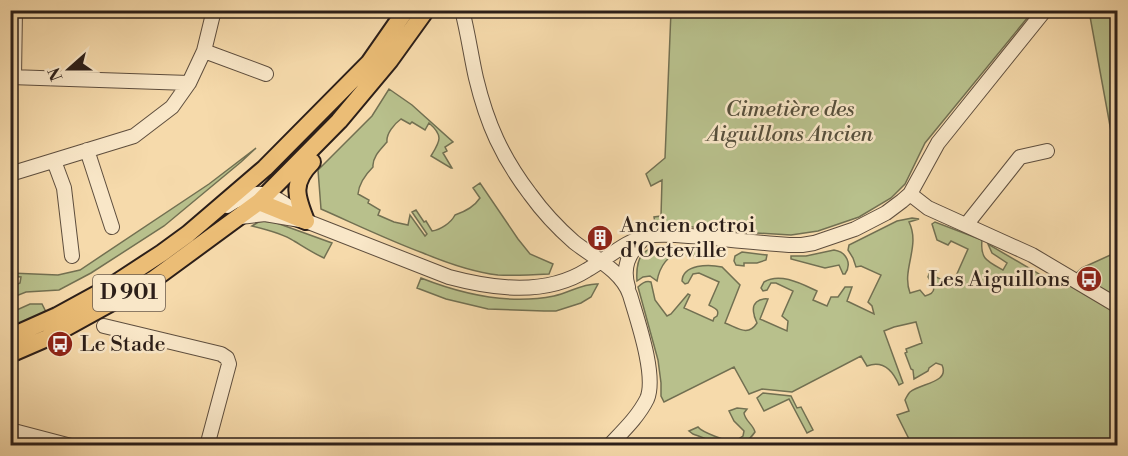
<svg xmlns="http://www.w3.org/2000/svg" width="1128" height="456" font-family="'Libre Bodoni',serif">
	<rect width="100%" height="100%" fill="#f6daab"/>
	<filter id="stains"><feTurbulence type="fractalNoise" baseFrequency=".00333" numOctaves="4"/><feColorMatrix values="0 0 0 0 .2 0 0 0 0 .09 0 0 0 0 .02 0 0 0 .5 -.17"/></filter>
	<radialGradient id="worn" r=".72"><stop offset=".6" stop-color="#630" stop-opacity="0"/><stop offset="1" stop-color="#630" stop-opacity=".3"/></radialGradient>
	<path fill="#b8c08c" stroke="#727052" stroke-width="1.5" d="M671,11V10L1033,11L925,143L905,184L891,198L859,217L818,231L791,235L741,232L655,223L654,217L661,216L662,180L651,186L646,174L665,158Z
		M1089,11H1117V164Z
		M389,89L412,105L453,142L445,147L447,151L443,153L452,168H451L431,156C440,141 444,136 429,123L425,130L412,122L410,124L401,119C394,124 386,134 387,142C381,149 372,157 373,167C366,174 359,183 358,194L369,200L368,203L380,210L378,215L394,222L408,225L410,215L425,236L427,234L412,212L416,210L424,222L426,221L432,231C440,230 451,223 455,215C464,212 474,207 480,198L473,188L480,183L518,239L530,254L553,264L549,274C532,275 515,276 498,275C472,272 447,263 423,253C388,240 355,224 321,209L318,170L372,116Z
		M256,148L241,162L164,226L91,273L59,290L26,292L11,298V287L20,283L21,277L11,276V273L58,275L80,270L209,184Z
		M912,218L919,219L909,222C921,246 901,270 910,293L920,290L925,296C940,292 932,284 928,277L931,269H937L934,276L952,285L968,249L951,241L948,245L937,240L932,224L935,222L982,240C980,259 987,261 1003,270L1007,263L992,253L988,244L1061,287L1082,268L1117,252V445H912L897,415L909,411L905,400C906,398 909,393 910,392C921,383 950,383 942,365L936,363L929,368L928,371L914,379L913,370L911,369L905,353L907,352L906,349L922,343L916,322L894,327L884,331L903,383L899,385C893,371 883,360 867,366L861,356L792,392L762,389L749,394L734,367L664,402L661,396V383L658,360L638,287C642,283 646,280 651,282L655,300L667,316L671,314L688,294L690,295L684,308L713,321L714,318L717,316C720,309 714,308 709,305L719,282L699,273L693,274L688,283L685,284L682,281C683,264 709,264 722,267L740,285L725,323C738,328 748,337 757,323C756,320 754,317 754,314C751,303 759,298 768,299L760,319L787,331L788,321L782,316L793,291L776,283H771L767,290L763,291L761,288L764,282C780,272 802,284 817,291L813,300L827,306L831,297H838L845,287H852L847,301L874,314L872,306L868,302L881,275L861,266L856,267L853,258L848,250L849,245L897,221Z
		M260,221L274,222L332,243L324,258C313,253 304,247 294,241C282,233 265,229 252,226Z
		M672,246L713,250V254H700L688,257L682,249C668,256 660,265 657,281L650,276L643,277L637,281C635,252 646,246 672,246Z
		M834,250C847,252 852,264 845,274H843L839,265L825,268L791,259V256H806Z
		M742,252L767,255L766,260L757,263H744V266L736,265L734,261L735,256Z
		M421,278C464,295 509,305 554,296C569,293 583,283 598,284L591,297L581,303L556,311H544L488,309L446,299L417,288Z
		M30,304H42L46,312L11,328L10,313Z
		M763,393L791,396L797,408L801,407L813,430L807,433L789,399L764,411L757,398Z
		M737,408L747,409L744,413C745,421 753,424 755,432C739,456 714,441 693,434L689,431L698,427C702,432 727,442 734,441C737,440 740,438 743,436L744,431L734,421L729,411Z"/>
	<g fill="none" stroke-linecap="round" stroke-linejoin="round">
		<g stroke="#5e4e3e" stroke-width="16">
			<path id="minor" d="M462,10C468,33 471,56 476,78C487,124 502,157 530,194C543,212 558,228 574,242C593,257 622,271 630,295C637,319 657,376 647,399C638,417 623,431 609,446
				M204,51L266,74
				M10,77L189,83
				M14,77L15,10
				M87,150L112,227
				M54,161L64,188L72,256
				M10,174L134,136L172,107L189,83L204,51L214,10
				M910,194L928,208L1032,255L1118,306
				M227,206C257,186 272,192 297,214
				M240,217L265,214L306,221L449,277C494,289 546,296 587,270C605,260 627,240 647,236C665,233 684,236 702,237C731,240 760,243 789,245H802L814,243L855,229L886,213L902,201L910,194L938,143L1045,10
				M966,225L1020,157L1047,151
				M628,287C622,268 628,254 642,240
				M104,326L221,354L227,358L229,364L207,446
				M10,430L71,446"/>
		</g>
		<g stroke="#2c1f19" stroke-width="20">
			<path id="major" d="M259,202L306,221
				M306,221C296,196 291,183 312,162
				M10,337L57,316L110,287L162,253L188,234L265,168L369,63L406,10
				M10,354L47,338L154,279L259,202L339,121L390,60L426,10"/>
		</g>
		<use href="#minor" stroke="#f9e7c8" stroke-width="14"/>
		<use href="#major" stroke="#ebbd76" stroke-width="16"/>
	</g>
	<defs>
		<g id="building-disc" transform="scale(1.35)"><circle r="9.5" fill="#8f2418" stroke="#f9e7c8"/><path d="M-4-6H4V6H1V3H-1V6H-4ZM-2.5-4.3h1.7v1.8h-1.7ZM.8-4.3h1.7v1.8H.8ZM-2.5-1h1.7V.8h-1.7ZM.8-1h1.7V.8H.8Z" fill="#fff"/></g>
		<g id="bus-disc" transform="scale(1.35)"><circle r="9.5" fill="#8f2418" stroke="#f9e7c8"/><path d="M-5-6H5V4H4V6H2V4H-2V6H-4V4H-5ZM-3.5-4V0h7V-4ZM-3.5 1.2v1.5H-2V1.2ZM2 1.2v1.5H3.5V1.2Z" fill="#fff"/></g>
	</defs>
	<g fill-rule="evenodd">
		<use href="#building-disc" x="600" y="238"/>
		<use href="#bus-disc" x="1089" y="279"/>
		<use href="#bus-disc" x="60" y="344"/>
	</g>
	<g text-anchor="middle" dominant-baseline="central" stroke-width="5" stroke-linejoin="round" paint-order="stroke">
		<rect fill="#f9e7c8" stroke="#6a5b4e" stroke-width="1.5" x="93" y="275" width="72" height="36" rx="4.5"/>
		<g font-size="21" font-weight="bold" fill="#2c1f19">
			<text x="129" y="293">D 901</text>
		</g>
		<g font-size="22" font-style="italic" fill="#564f3c" stroke="#f9e7c8">
			<text x="790" y="109">Cimetière des<tspan x="790" dy="25">Aiguillons Ancien</tspan></text>
		</g>
		<g font-size="22" fill="#2c1f19" stroke="#f9e7c8" text-anchor="start">
			<text x="620" y="225">Ancien octroi<tspan x="620" dy="25">d'Octeville</tspan></text>
			<text x="1070" y="279" text-anchor="end">Les Aiguillons</text>
			<text x="80" y="344">Le Stade</text>
		</g>
	</g>
	<rect width="1128" height="456" fill="none" stroke="#f6daab" stroke-width="36"/>
	<rect x="12" y="12" width="1104" height="432" fill="none" stroke="#2c1f19" stroke-width="3"/>
	<rect x="18" y="18" width="1092" height="420" fill="none" stroke="#2c1f19" stroke-width="1.5"/>
	<g transform="translate(69 69) rotate(249)" stroke="#f9e7c8" stroke-width="4.5" paint-order="stroke">
	<path d="M0-4.5L10 22L0 15L-10 22Z" fill="#2c1f19"/>
	<text y="-9" font-size="16" font-weight="bold" text-anchor="middle" fill="#2c1f19">N</text>
	</g>
	<rect width="100%" height="100%" filter="url(#stains)"/>
	<rect width="100%" height="100%" fill="url(#worn)"/>
</svg>
